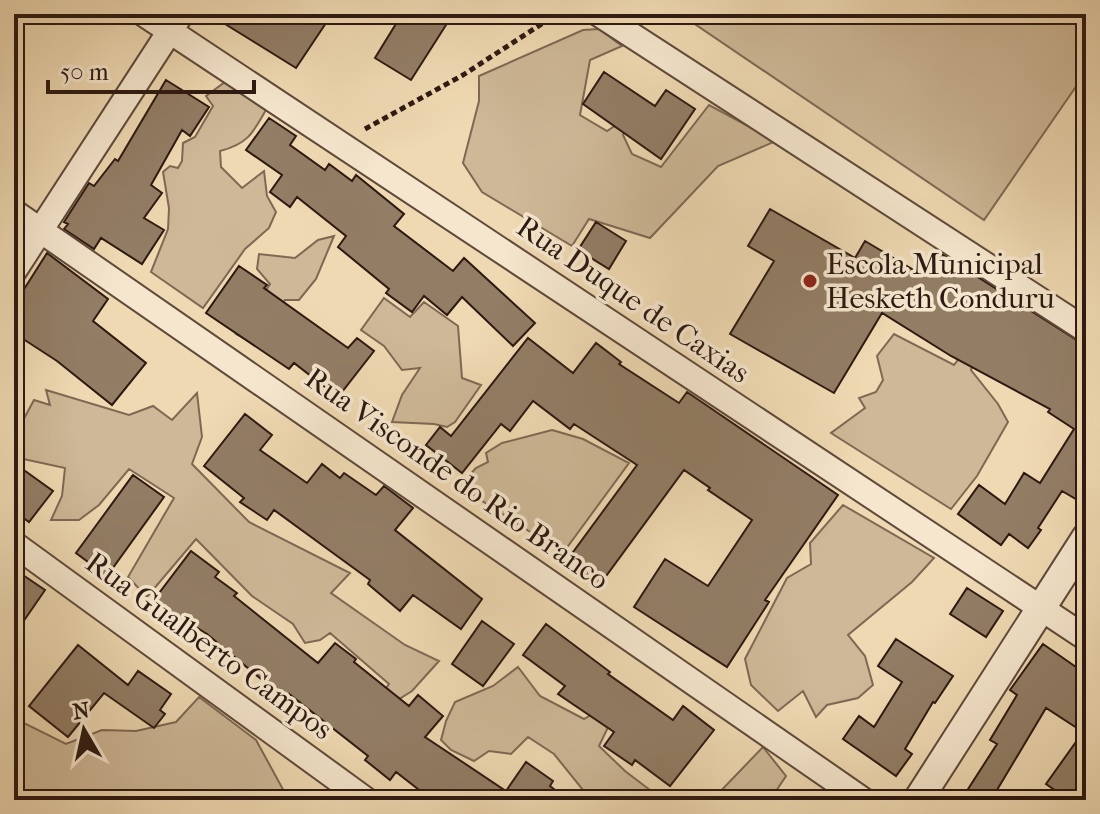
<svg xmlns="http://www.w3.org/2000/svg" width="1100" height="814" font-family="'IM FELL French Canon',serif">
	<rect width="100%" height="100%" fill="#efd9b2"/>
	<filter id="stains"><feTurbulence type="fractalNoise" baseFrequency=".0025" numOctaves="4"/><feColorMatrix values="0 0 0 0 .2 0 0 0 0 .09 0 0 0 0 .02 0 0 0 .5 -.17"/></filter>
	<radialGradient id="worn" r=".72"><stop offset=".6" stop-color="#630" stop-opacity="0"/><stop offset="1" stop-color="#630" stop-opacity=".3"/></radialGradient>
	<path fill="#ceb897" stroke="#7e6854" stroke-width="2" d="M680,14H1086V72L984,220Z
		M599,29L622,46L590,60L580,115L607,131L631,115L623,135L632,154L661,167L709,105L776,141L718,166L650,238L589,219L572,246L482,192L463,163L479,101V76L583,30Z
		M225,82L267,108C253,133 248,144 220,151L221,167L242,188L264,171L267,196L276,212L269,228L245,249L203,308L151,272L168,229L169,208L163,172L170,166L178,168L182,161L183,143L195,137L213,106L206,96Z
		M334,236L316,279L299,300H285L254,344L236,334L270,284L257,269L259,254L295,258L318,240Z
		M384,298L410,317L424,302L458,326L462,378L481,385L455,422L447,427L434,424L392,422L402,395L420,368L402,370L384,346L361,330Z
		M988,320L971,370L998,404L1008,422L977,476L951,509L831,433L865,408L859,398L876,392L883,380L877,356L894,334L954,365Z
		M46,390L129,415L153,406L172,420L197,393L202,437L192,464L249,522L350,573L331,593L405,645L439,661L412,691L361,723L389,684L330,633L320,640L305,643L293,624L252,596L196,539L147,597L128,577L174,498L129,469L99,505L79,520H51L62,496L65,468L14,457V426H20L34,400L50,405Z
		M552,430L583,439L629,463L563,553L459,486L476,468L488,462L486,453L502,443Z
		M843,505L934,558L912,582L848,635L865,656L873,685L858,698L827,705L816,717L803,691L778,711L751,685L745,659L787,578L811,564L810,543Z
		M518,667L540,696L584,719L623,696L599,746L625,771L663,800H591L554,754L528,737L511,754L489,751L474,761L451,750L441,740L446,721L455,702L493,686Z
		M199,697L256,740L285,793L283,800H14V718L66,744L102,730L136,731L176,722Z
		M763,747L786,776L770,800H712Z"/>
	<path fill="#927d65" stroke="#2d1912" stroke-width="2" d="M209,14H332L296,68Z
		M402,14H453L411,80L375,58Z
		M604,72L655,106L666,90L695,109L661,159L583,104Z
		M166,80L209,107L190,136L182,130L151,185L162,193L144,218L164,230L142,264L101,238L94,249L64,229L68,224L64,222L89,183L94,186L115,159L118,161Z
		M269,118L296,136L290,145L325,170L329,164L352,181L356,175L404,214L394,226L453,271L464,258L535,323L513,346L462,297L447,315L424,296L412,312L386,293L389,289L338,247L346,236L297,197L290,207L270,192L282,175L246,150Z
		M770,209L855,258L865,241L922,275L937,251L1086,346V505L1062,491L1038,528L1041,530L1028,548L1009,534L1001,545L958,514L979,485L1005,504L1024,473L1040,483L1074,429L1048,412L1050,409L951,356L882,313L834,393L730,334L774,261L748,246Z
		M596,222L626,241L609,269L578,250Z
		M47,253L108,299L93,321L146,363L112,405L57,361L14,333V305Z
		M239,266L267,285L264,288L348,348L357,338L374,351L338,397L294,363L289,369L206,313Z
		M528,338L573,373L596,343L621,362L619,364L679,403L687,392L838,495L765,600L769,602L727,667L634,607L665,559L708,586L752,520L708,490L710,488L684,470L598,587L565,563L637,465L574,424L570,429L533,401L510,431L501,424L462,473L426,445L440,427L451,436Z
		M245,414L272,435L260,450L307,483L322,464L340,478L344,473L376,495L384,486L413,508L395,530L482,599L461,629L413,595L400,611L368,584L370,580L274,510L267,520L240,502L244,498L204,466Z
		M14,463L53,491L29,522L14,511Z
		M133,475L164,497L107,576L76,553Z
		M191,551L219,572L215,577L237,593L234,596L318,663L335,643L356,659L354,662L409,706L418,695L443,716L425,737L506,791L526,762L553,781L550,786L568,800H432L396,772L390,780L365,760L368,756L289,694L285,699L207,634L183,619L181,622L153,601Z
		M14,569L45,590L14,635Z
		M967,588L1003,611L986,637L950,614Z
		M482,621L514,644L483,686L452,664Z
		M546,624L610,672L608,674L673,720L683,706L714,730L670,786L635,760L632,765L604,746L614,732L558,694L565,686L523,655Z
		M896,639L953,676L935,703L933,702L905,749L912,754L896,776L843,739L859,716L874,727L902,682L878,666Z
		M1043,644L1086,674V792L1080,800H1069L1046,784L1083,732L1046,708L991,800H961L997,744L990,740L1017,695L1010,690Z
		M78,645L128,685L138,671L171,694L160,710L165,714L154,728L104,693L68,737L29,706Z"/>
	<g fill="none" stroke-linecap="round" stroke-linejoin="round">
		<g stroke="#5e493a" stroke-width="28">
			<path id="minor" d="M144,14L1086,638
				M599,14L1086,330
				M14,212L863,800
				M14,271L181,14
				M14,544L366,800"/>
		</g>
		<g stroke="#5e493a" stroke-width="32">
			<path id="tertiary" d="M918,800L1086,538"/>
		</g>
		<path stroke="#2d1912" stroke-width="5" stroke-dasharray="6 4" stroke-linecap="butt" d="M365,129L463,75L557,14"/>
		<use href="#minor" stroke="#f5e6cd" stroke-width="24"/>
		<use href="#tertiary" stroke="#f5e6cd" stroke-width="28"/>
	</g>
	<circle fill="#8f2418" stroke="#f5e6cd" stroke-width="3" cx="810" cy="281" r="8"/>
	<g text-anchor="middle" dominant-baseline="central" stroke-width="7" stroke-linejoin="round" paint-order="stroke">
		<g font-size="30" fill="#2d1912" stroke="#f5e6cd" text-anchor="start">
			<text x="826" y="264">Escola Municipal<tspan x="826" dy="34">Hesketh Conduru</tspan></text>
		</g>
		<g font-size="30" fill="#2d1912" stroke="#f5e6cd">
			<text transform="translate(633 300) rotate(34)">Rua Duque de Caxias</text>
			<text transform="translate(457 479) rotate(35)">Rua Visconde do Rio Branco</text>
			<text transform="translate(209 646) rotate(36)">Rua Gualberto Campos</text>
		</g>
	</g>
	<rect width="1100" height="814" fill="none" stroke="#efd9b2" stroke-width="48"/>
	<rect x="16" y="16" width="1068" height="782" fill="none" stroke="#2d1912" stroke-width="4"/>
	<rect x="24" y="24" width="1052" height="766" fill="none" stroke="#2d1912" stroke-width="2"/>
	<g transform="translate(84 730) rotate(351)" stroke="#f5e6cd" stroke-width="6" paint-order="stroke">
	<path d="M0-6L14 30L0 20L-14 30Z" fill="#2d1912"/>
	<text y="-12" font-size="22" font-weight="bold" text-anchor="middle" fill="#2d1912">N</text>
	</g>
	<path d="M48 80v12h206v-12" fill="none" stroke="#2d1912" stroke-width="4"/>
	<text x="60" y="80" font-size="24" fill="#2d1912" stroke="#f5e6cd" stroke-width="6" paint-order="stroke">50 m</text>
	<rect width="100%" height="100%" filter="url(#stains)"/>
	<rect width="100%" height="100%" fill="url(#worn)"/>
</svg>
